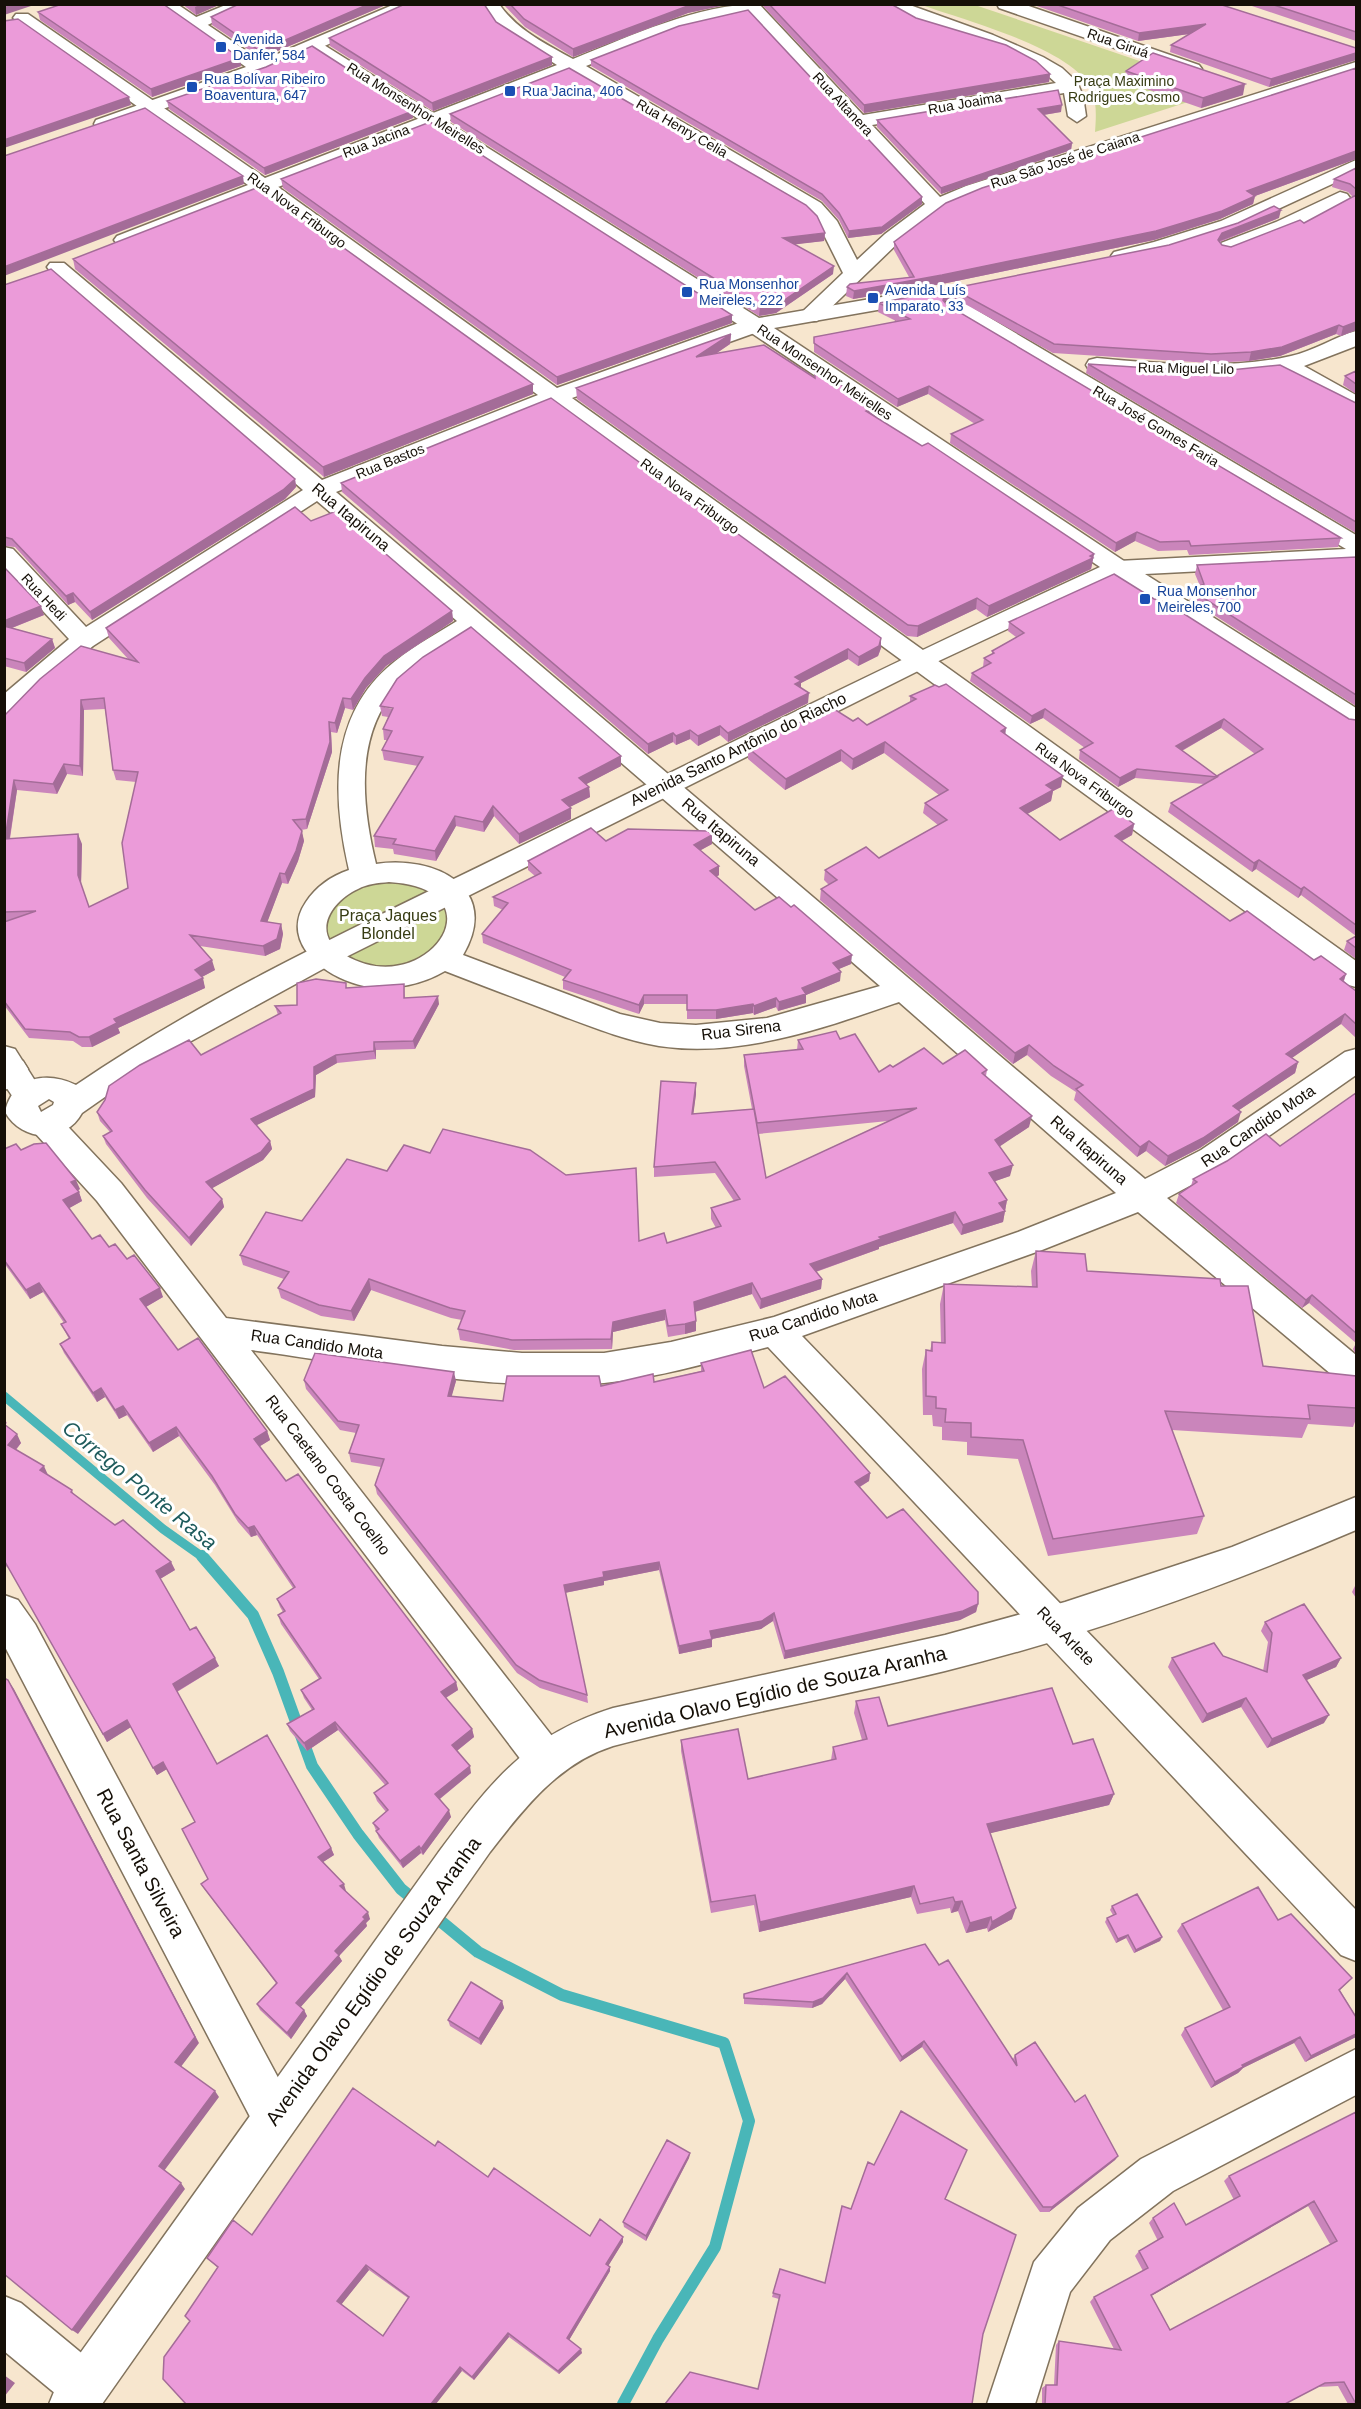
<svg xmlns="http://www.w3.org/2000/svg" width="1361" height="2409" font-family="Arial,sans-serif">
	<rect width="100%" height="100%" fill="#f7e6ce"/>
	<path fill="#cdd796" d="M922,5H975L1225,90L1095,132C1096,119 1097,103 1092,91C1076,49 963,20 922,5Z
		M398,874L452,899L449,946L389,973L329,954L323,908L336,894Z"/>
	<g fill="none" stroke-linecap="round" stroke-linejoin="round">
		<path stroke="#49b6b8" stroke-width="9" d="M4,1396L163,1529L204,1558"/>
		<path stroke="#49b6b8" stroke-width="12" d="M202,1556L253,1615L278,1672L312,1766L358,1834L401,1889L417,1902
			M432,1914L478,1952L562,1995L724,2043L749,2121L715,2247L658,2339L623,2404"/>
		<g stroke="#82735d" stroke-width="3">
			<path id="minor" d="M228,4H253L201,28L195,29L186,24L189,20Z
				M482,4H499C518,31 545,43 573,59C630,36 699,4 759,4L863,115L1056,83C1021,49 965,37 921,21C909,17 890,14 883,4H907L993,35L1043,57L1062,68L1077,82L1083,96L1086,116L1077,122L1068,116L1064,93L872,125L940,197L966,186L1356,62V73L980,194L944,209L899,242L817,321H801L798,316L843,273L818,223L807,211L570,73L278,187L557,388L747,320H763L766,325L763,330L572,398L1356,961V987L1345,984L552,405L336,492L1145,1179L1201,1150L1345,1052L1356,1049V1075L1223,1168L1167,1198L1356,1355V1390L1344,1385L1138,1212L1042,1250L802,1336L1356,1910V1961L1341,1955L768,1347C715,1361 659,1378 604,1383C491,1392 363,1365 251,1350L559,1745L565,1759L559,1773L545,1778L531,1773L97,1201L35,1133L30,1124L35,1115L46,1112L57,1115L121,1183L226,1318L442,1346L522,1353H604L671,1342L774,1317L1018,1232L1116,1193L899,1002C824,1028 740,1058 659,1046C624,1040 592,1027 560,1015C521,1000 483,986 445,971C423,984 395,990 370,987C331,982 277,945 306,902C316,887 331,876 349,870C333,800 328,721 387,668C408,649 433,636 457,621L317,501L93,646L42,687L13,716L4,718V694L69,639L4,569V547L13,549L86,627L303,490L50,271L47,267L50,263H64L322,480L538,395L261,194L131,244H117L114,240L117,236L248,185L13,18L16,14H28L265,178L557,65L498,28ZM749,14L925,204L885,234L857,260L837,221L821,203L586,66L678,30ZM472,634L880,986L767,1018L696,1025L660,1023L620,1014L463,955C502,888 435,855 376,864C362,806 354,736 397,688C417,665 446,650 472,634ZM389,882C505,889 425,1003 345,955C310,934 330,902 358,889C367,884 378,883 389,882Z
				M997,4H1023L1199,65L1202,69L1199,73H1187L999,8Z
				M955,301L963,302L1356,535V563L1145,574L1356,708V728L1347,726L1109,573L1106,568L1109,563L1118,561L1346,549L947,312L944,307L947,302Z
				M1356,331V346L1304,366L1356,395V411L1281,371L1195,378L1097,372L1089,370L1086,365L1089,360L1097,358C1161,364 1228,370 1291,356C1314,351 1334,337 1356,331Z
				M4,1046L15,1049L44,1095L39,1103L28,1107L17,1103L4,1084Z
				M4,1595L18,1600L35,1624L290,2100L296,2116L290,2132L274,2138L258,2132L4,1645Z
				M1356,2049V2095L1173,2191L1110,2240L1070,2292L1035,2404H987L1034,2262L1078,2208L1141,2159Z
				M4,2296L21,2303L102,2370L109,2387L102,2404H68L4,2351Z"/>
		</g>
		<g stroke="#82735d" stroke-width="3">
			<path id="tertiary" d="M316,40L759,318L923,290L930,292L934,296L930,300L923,302L774,328L1127,563L1130,568L1127,573L928,666L334,963L162,1057L82,1113C65,1144 22,1142 5,1112C13,1076 47,1071 76,1085C212,992 365,923 513,850C708,754 902,658 1100,567L747,330L310,49L307,45ZM49,1099L54,1102L53,1105L41,1112L38,1106Z
				M1356,160V173L1235,229L1167,251L1121,262L1114,260L1111,256L1114,252L1154,242L1221,221Z
				M1340,192L1347,194L1350,198L1347,202L1290,230L1228,253L1221,251L1218,247L1221,243L1276,222Z
				M1011,290L1018,292L1022,296L1018,300L905,322L897,321L894,316L897,311L905,310Z
				M12,1057L23,1061L28,1069L15,1086L4,1090V1060Z"/>
		</g>
		<g stroke="#82735d" stroke-width="3">
			<path id="secondary" d="M157,4H177L261,61L395,4H419L266,72L110,128H96L94,124L96,120L246,67Z
				M1356,1497V1530C1223,1587 1086,1636 945,1671C835,1698 723,1717 613,1746C559,1763 524,1808 490,1852L102,2404H49L56,2387L438,1853C491,1782 525,1736 613,1708L945,1635L1065,1602L1232,1547Z"/>
		</g>
		<use href="#minor" fill="#fff" fill-rule="evenodd"/>
		<use href="#tertiary" fill="#fff" fill-rule="evenodd"/>
		<use href="#secondary" fill="#fff" fill-rule="evenodd"/>
	</g>
	<path fill="#ca85bb" fill-rule="evenodd" d="M182,4H221L196,15Z
		M388,4L261,58L212,25L211,17Z
		M503,4H730L688,13L573,57L525,27Z
		M761,4H891L916,18L1050,74L1049,82L864,113Z
		M1031,4H1219L1356,48V60L1269,87L1170,52L1171,45L1189,34L1138,41Z
		M1246,4H1356V41Z
		M38,12L241,66L152,97L40,20Z
		M496,22L552,57V65L433,111L330,46L329,38Z
		M591,60L922,204L881,234L848,238L839,220L822,201L591,66Z
		M1356,68V159L1255,196L1253,204L1220,219L1154,240L942,284L853,299L846,296L847,287L909,277L894,250V242Z
		M1126,71L1243,95L1201,108L1124,81Z
		M167,101L413,111V118L265,175L169,109Z
		M1061,112L1043,115L1072,143L1071,150L941,194L877,127V120Z
		M450,114L825,233L824,241L795,244L833,274L776,313L759,316L451,122Z
		M1356,168V330L1341,336L1336,334L1280,356L1249,361L1209,363L1053,353L956,299L945,301V302L947,305L1341,538L1338,547L1189,555L1187,550L1158,551L1135,541L1115,552L950,443L951,434L975,424L928,394L897,407L814,352V337L898,322L878,312L879,303L1169,245L1279,218L1220,242L1222,245L1231,247L1304,223L1353,197L1348,192L1332,187L1334,179Z
		M281,179L732,315V323L557,385L283,188Z
		M73,259L533,384V394L324,477L75,269Z
		M4,285L295,479L296,487L285,499L92,620L75,602L68,605L15,547L4,546Z
		M731,334L730,344L717,353L814,377L815,368L875,407L874,416L1094,554L1091,569L987,617L976,609L917,637L907,636L577,399L576,388Z
		M1088,364L1356,403V533L1086,373Z
		M1356,371V394L1343,385L1345,376Z
		M341,483L881,638V648L878,656L858,666L848,659L801,683V688L808,703L728,742L720,735L698,746L690,739L676,745L673,742L648,754L342,492Z
		M311,521L452,611L453,621L386,666L366,688L353,710L345,708L337,733L331,732L332,752L307,829L301,830L304,841L298,861L288,884L282,883L267,922L281,924L283,934L280,949L265,956L200,946L215,970L202,977L205,988L118,1028L120,1033L92,1047H82L73,1041L29,1038L4,1005V716L129,660L109,638L106,628ZM105,709L113,770L116,780L136,782L128,888L89,907L81,885L82,844L10,839L17,790L57,794L67,774L83,776L84,710Z
		M1356,553V706L1189,599L1191,590L1200,586L1195,574L1197,565L1356,557Z
		M4,567L44,615L12,628L52,639L55,648L26,672L4,666Z
		M1154,599L1349,719L1356,720V959L1344,950L1347,941L1356,936L1301,895L1298,898L1256,869L1252,872L1168,812L1171,803L1204,784L1135,778L1118,787L1079,759L1080,750L1085,748L1043,718L1030,724L970,681L972,673L983,667L984,658L992,654V651L1016,637L1008,631L1009,622ZM1221,728L1255,754L1217,776L1182,751Z
		M910,696L1005,734L1061,787L1053,791L1051,801L1027,814L1060,840L1134,824L1132,835L1122,841L1230,921L1346,974L1344,981L1356,991V1038L1341,1024L1292,1058L1298,1062L1295,1073L1239,1110L1238,1122L1200,1148L1165,1166L1146,1151L1137,1157L1074,1100L1076,1092L1051,1076L1027,1055L1013,1064L820,900L821,889L829,885L824,880L825,870L879,858L938,825L923,813L925,803L939,795L884,753L852,770L841,761L785,790L748,759V748L853,721L867,725L910,703Z
		M380,706L621,766L586,784L589,787L590,797L569,807L571,819L519,844L494,816L484,832L456,826L436,861L394,854L393,849L375,847L374,836L418,766L384,760L382,750L387,740H384L383,729L388,717L382,716Z
		M606,841L712,844L700,850L719,866V875L717,877L755,910L851,964L838,969L840,981L806,995V1003L778,1011L776,1007L754,1015L753,1013L716,1019H687V1004H644L639,1014L563,989V980L565,977L483,943L482,934L503,910L494,906L493,897L535,876L528,870V861Z
		M404,984L405,998L439,1004L415,1049L376,1050V1059L337,1063L316,1075L315,1097L256,1125L270,1141L272,1149L263,1160L212,1188L222,1199L224,1207L191,1246L147,1198L106,1144L103,1136L110,1132L100,1121L97,1112L201,1055L278,1015L275,1006L297,1005L347,988Z
		M840,1039L879,1072L893,1067L943,1064L987,1070L986,1076L1029,1127L999,1146L1010,1176L995,1181L1007,1200L1003,1222L961,1235L953,1223L879,1247V1249L816,1272L822,1279L821,1289L760,1309L752,1294L695,1312L696,1331L685,1334L668,1337L665,1320L613,1332L612,1349L514,1350L460,1340L458,1329L462,1320L451,1318L371,1290L354,1321L321,1316L281,1298L278,1288L284,1279L243,1265L240,1255L387,1171L639,1241L667,1243L716,1228L711,1219V1208L734,1201L715,1173L654,1177V1167L696,1083V1094L693,1114L752,1109L744,1066V1055L797,1050L798,1040ZM888,1121L766,1178L758,1134Z
		M1356,1093V1355L1353,1349L1356,1343L1309,1303L1302,1308L1176,1203L1179,1194L1191,1186L1193,1179L1280,1146Z
		M4,1149L21,1150L80,1189L78,1190L82,1201L69,1208L92,1239L109,1247L127,1259L163,1297L146,1307L178,1350L267,1431L270,1440L260,1446L286,1481L456,1682L458,1690L446,1698L472,1729L474,1737L457,1751L471,1773L440,1799L451,1817L423,1855L421,1853L403,1868L379,1838L373,1823L386,1812L377,1801L374,1793L385,1785L338,1730L307,1751L290,1731L287,1724L312,1710L304,1698L301,1690L319,1679L281,1624L278,1615L283,1612L280,1607L277,1599L293,1588L257,1535L251,1537L238,1522L215,1485L179,1436L153,1452L127,1415L119,1419L105,1397L97,1402L64,1353L60,1344L69,1339L61,1324L64,1323L43,1292L30,1299L4,1263Z
		M1036,1251L1087,1271L1221,1286L1263,1366L1356,1376V1419L1353,1427L1308,1424L1302,1438L1172,1430L1204,1516L1197,1534L1048,1556L1018,1459L967,1455V1442L942,1440V1427L933,1426L932,1415H923L922,1369L926,1350L930,1351L932,1342L941,1343L940,1304L944,1284L1032,1287L1031,1271Z
		M701,1363L764,1388L870,1473L869,1481L860,1487L887,1518L978,1604L976,1612L960,1620L784,1659L773,1621L761,1629L712,1639V1647L679,1654L659,1570L604,1581V1585L565,1593L587,1695L588,1703L540,1688L517,1673L377,1494L375,1485L381,1467L351,1462L349,1453L356,1433L340,1430L306,1389L304,1380L456,1381L451,1397L503,1401L601,1386L654,1382L701,1371Z
		M4,1418L7,1423L5,1425L21,1443L16,1450L48,1475L72,1490L74,1495L115,1525L171,1562L175,1570L160,1579L190,1630L219,1666L177,1692L217,1764L331,1848L334,1855L323,1862L346,1891H345L370,1919L366,1923L367,1926L339,1956L342,1961L300,2007L304,2010L307,2016L291,2039L260,2010L257,2004L276,1983L205,1890L201,1884L208,1879L195,1822L167,1769L157,1775L131,1727L107,1742L10,1569L4,1565Z
		M1356,1584V1598L1352,1592Z
		M1265,1622L1341,1658L1336,1667L1306,1680L1324,1723L1267,1748L1241,1707L1202,1723L1168,1667L1172,1658L1223,1656L1263,1671L1268,1642L1261,1631Z
		M856,1701L888,1726L1073,1744L1114,1794L1109,1805L990,1833L1012,1919L988,1932L987,1928L966,1933L958,1911L951,1913L950,1908L917,1914L911,1897L759,1932L754,1905L711,1913L681,1751V1740L748,1779L831,1760L833,1747L862,1740L854,1713Z
		M1112,1906L1162,1937L1160,1941L1134,1953L1126,1938L1116,1943L1105,1922L1107,1918L1113,1915L1110,1910Z
		M1278,1920L1352,1978L1340,1990L1356,2017V2037L1305,2062L1294,2043L1243,2068L1238,2073L1211,2088L1181,2035L1185,2028L1223,2010L1177,1931L1182,1924Z
		M925,1944L939,1965L1013,2059L1015,2055L1075,2102L1118,2156L1115,2160L1049,2212H1040L922,2047L900,2062L845,1979L822,2004L812,2008L744,2004V1994Z
		M502,2001L504,2008L481,2045L450,2026L448,2020Z
		M1356,2112V2404H1348L1338,2386L1318,2387L1285,2404H1042V2388L1046,2385H1054L1056,2345L1059,2341L1114,2349L1090,2302L1094,2297L1143,2271L1135,2256L1139,2251L1158,2241L1149,2223L1153,2218L1186,2225L1234,2200L1224,2181L1229,2176ZM1308,2206L1330,2244L1170,2330L1151,2296Z
		M435,2146L590,2236L623,2242L608,2266L610,2267V2271L569,2340L582,2353L559,2374L509,2337L474,2380L462,2371L218,2268L207,2258L252,2235ZM369,2270L408,2298L383,2336L341,2304Z
		M967,2150L758,2389L779,2299L772,2297L780,2269L825,2283L851,2209L874,2165Z
		M690,2153L689,2158L646,2241L624,2227L623,2222Z"/>
	<path fill="#a46c98" d="M12,4H37L4,15V7Z
		M201,4H221L196,15L195,7Z
		M369,4H388L261,58L260,51Z
		M693,4H730L688,13L573,57V49Z
		M1206,24L1204,32L1138,41L1139,33Z
		M1356,53V60L1269,87L1271,79Z
		M552,57V65L433,111L432,103Z
		M240,58L241,66L152,97L151,89Z
		M1050,74L1049,82L864,113V105Z
		M1245,84L1243,95L1201,108L1203,98Z
		M129,97L131,105L4,148V140Z
		M1062,105L1061,112L1037,116L1038,109Z
		M413,111V118L265,175L264,168Z
		M1072,143L1071,150L941,194V188Z
		M1356,151V159L1255,196L1253,204L1220,219L1154,240L942,284L853,299L854,291L942,275L1247,191Z
		M243,176L244,184L4,276V267Z
		M922,197V204L881,234L848,238L849,231Z
		M1281,210L1279,218L1220,241L1216,248L1218,240L1222,233Z
		M825,233L824,241L782,246L783,238Z
		M834,266L833,274L776,313L759,316L760,307Z
		M957,291L956,299L945,301L942,308L943,300L946,292Z
		M732,315V323L557,385V377Z
		M1356,322V330L1341,336L1343,327Z
		M1339,325L1336,334L1280,356L1249,361L1251,352Z
		M731,334L730,344L696,367V357Z
		M533,384V394L324,477L323,467Z
		M929,386L928,394L897,407L898,399Z
		M875,407L874,418L866,411Z
		M295,479L296,487L285,499L92,620L90,612Z
		M1137,532L1135,541L1115,552L1116,543Z
		M1094,554L1091,569L987,617L989,606Z
		M73,593L75,602L68,605L66,596Z
		M977,598L976,609L917,637L918,626Z
		M41,606L44,615L4,631V621Z
		M452,611L453,621L386,666L366,688L353,710L351,699L365,678L384,656Z
		M881,638V648L878,656L858,666L859,657Z
		M52,639L55,648L26,672L24,663Z
		M848,649V659L801,683V690L794,694L795,677Z
		M809,693L808,703L728,742V733Z
		M343,698L345,708L337,733L335,723Z
		M81,700L84,710L83,776L80,766Z
		M1045,709L1043,718L1030,724L1032,716Z
		M1224,719L1221,728L1174,755L1176,746Z
		M329,722L331,732L332,752L307,829L306,819Z
		M720,726V735L698,746V736Z
		M1006,728L1005,738L1001,731Z
		M690,730V739L676,745V736Z
		M673,733V742L648,754V744Z
		M885,742L884,753L852,770L853,759Z
		M841,750V761L785,790L786,779Z
		M621,756V766L579,788V778Z
		M64,764L67,774L57,794L53,784Z
		M1137,769L1135,778L1118,787L1120,778Z
		M1063,776L1061,787L1053,791L1051,801L1018,819L1020,808L1046,785Z
		M14,780L17,790L8,849L5,839Z
		M589,787L590,797L562,811V800Z
		M493,806L494,816L484,832L483,822Z
		M571,808V819L519,844V834Z
		M455,816L456,826L436,861L435,851Z
		M1134,824L1132,835L1112,846L1115,836Z
		M302,831L304,841L298,861L288,884L285,874Z
		M78,834L82,844L81,885L78,875Z
		M712,835V844L694,854V845Z
		M1259,860L1256,869L1252,872L1254,863Z
		M719,866V875L710,880V871Z
		M280,873L282,883L264,931L261,921Z
		M1304,887L1301,895L1298,898L1301,889Z
		M281,924L283,934L280,949L265,956L263,946Z
		M852,955L851,964L832,972L833,963Z
		M212,960L215,970L198,979L195,970Z
		M841,972L840,981L806,995V1003L778,1011L779,1002L802,988Z
		M1346,974L1342,985L1340,979Z
		M203,978L205,988L118,1028L120,1033L92,1047L89,1037L114,1019Z
		M644,995V1004L639,1014V1005Z
		M438,996L439,1004L415,1049L413,1041Z
		M776,998V1007L754,1015V1006Z
		M753,1004V1013L716,1019V1010Z
		M1345,1014L1341,1024L1283,1064L1286,1054Z
		M374,1042L376,1050V1059L374,1051Z
		M1029,1045L1027,1055L1013,1064L1015,1053Z
		M336,1055L337,1063L316,1075L315,1097L253,1127L251,1119L314,1067Z
		M1298,1062L1295,1073L1230,1116L1233,1106Z
		M696,1083V1094L692,1125V1114Z
		M1241,1112L1238,1122L1200,1148L1165,1166L1168,1156Z
		M1032,1116L1029,1127L993,1151L995,1140Z
		M270,1141L272,1149L263,1160L209,1190L206,1182Z
		M1149,1141L1146,1151L1137,1157L1140,1147Z
		M1013,1165L1010,1176L987,1184L989,1173Z
		M76,1180L80,1189L75,1192L71,1182Z
		M79,1192L82,1201L66,1210L63,1200Z
		M222,1199L224,1207L191,1246L189,1238Z
		M1007,1200L1005,1211L999,1203Z
		M1005,1211L1003,1222L961,1235L963,1225Z
		M955,1212L953,1223L879,1247V1249L809,1274L810,1264L879,1237Z
		M369,1279L371,1290L354,1321L351,1311Z
		M822,1279L821,1289L760,1309L761,1299Z
		M39,1283L43,1292L30,1299L26,1290Z
		M752,1283V1294L694,1312V1302Z
		M160,1288L163,1297L144,1308L140,1299Z
		M1312,1295L1309,1303L1302,1308L1306,1300Z
		M665,1310V1320L613,1332L612,1349L611,1339L613,1322Z
		M696,1321V1331L685,1334V1324Z
		M454,1372L456,1381L449,1406L448,1396Z
		M101,1388L105,1397L97,1402L93,1393Z
		M123,1406L127,1415L119,1419L115,1410Z
		M176,1427L179,1436L153,1452L149,1443Z
		M267,1431L270,1440L257,1448L254,1439Z
		M17,1434L21,1443L12,1454L8,1445Z
		M44,1466L48,1475L40,1470Z
		M870,1473L869,1481L854,1490L855,1482Z
		M254,1526L257,1535L251,1537L248,1528Z
		M171,1562L175,1570L160,1579L156,1571Z
		M659,1562V1570L604,1581V1585L564,1593V1585L603,1572Z
		M978,1604L976,1612L960,1620L784,1659L785,1651Z
		M774,1613L773,1621L761,1629L712,1639V1647L679,1654V1646L710,1631Z
		M215,1658L219,1666L176,1692L173,1684Z
		M1341,1658L1336,1667L1298,1684L1303,1675Z
		M8,1680L14,1689L199,2043L180,2068L175,2062Z
		M456,1682L458,1690L442,1700L441,1692Z
		M1246,1698L1241,1707L1202,1723L1207,1714Z
		M1329,1715L1324,1723L1267,1748L1272,1739Z
		M127,1720L131,1727L107,1742L103,1734Z
		M335,1722L338,1730L307,1751L304,1743Z
		M472,1729L474,1737L454,1753L452,1745Z
		M163,1762L167,1769L157,1775L153,1768Z
		M470,1766L471,1773L437,1801L435,1794Z
		M1114,1794L1109,1805L983,1835L987,1824Z
		M449,1810L451,1817L423,1855L421,1849Z
		M419,1846L421,1853L403,1868L400,1861Z
		M331,1848L334,1855L320,1864L318,1857Z
		M344,1884L346,1891L343,1893L340,1886Z
		M914,1886L911,1897L759,1932L760,1922Z
		M962,1901L958,1911L951,1913L955,1902Z
		M1016,1908L1012,1919L988,1932L992,1922Z
		M368,1912L370,1919L366,1923L367,1926L339,1956L342,1961L299,2009L296,2003L335,1951Z
		M991,1917L987,1928L966,1933L970,1923Z
		M1128,1935L1126,1938L1116,1943L1118,1939Z
		M1162,1937L1160,1941L1134,1953L1136,1950Z
		M847,1973L845,1979L822,2004L812,2008L813,2002Z
		M502,2001L504,2008L481,2045L479,2039Z
		M304,2010L307,2016L291,2039L287,2033Z
		M1356,2034V2037L1305,2062L1311,2056Z
		M1300,2037L1294,2043L1243,2068L1238,2073L1211,2088L1215,2082L1242,2065Z
		M924,2041L922,2047L900,2062L902,2057Z
		M215,2091L219,2097L164,2171L159,2166Z
		M690,2153L689,2158L646,2241V2236Z
		M1118,2156L1115,2160L1049,2212L1052,2207Z
		M181,2183L185,2189L78,2334L72,2330Z
		M1314,2201L1308,2206L1146,2299L1151,2295Z
		M623,2237V2242L607,2268L606,2264Z
		M366,2265L369,2270L341,2305L337,2301Z
		M610,2267V2271L568,2342L567,2338Z
		M508,2333L509,2337L474,2380L472,2377Z
		M581,2349L582,2353L559,2374L558,2371Z
		M460,2367L462,2371L436,2404H431Z
		M4,2375L15,2383L4,2397Z"/>
	<path fill="#eb9bd9" stroke="#a46c98" stroke-width="1.5" fill-rule="evenodd" d="M62,4H163L240,58L151,89L38,12Z
		M239,4H369L260,51L211,17Z
		M405,4H484L496,22L552,57L432,103L329,38Z
		M510,4H693L573,49L524,19Z
		M769,4H891L916,18L1006,45L1036,61L1050,74L864,105Z
		M1055,4H1219L1356,48V53L1271,79L1171,45L1206,24L1139,33Z
		M1271,4H1356V32Z
		M748,10L922,197L882,227L849,231L839,213L822,194L591,60L679,26Z
		M18,19L129,97L4,140V21Z
		M312,46L413,111L264,168L167,101L266,67Z
		M1153,53L1245,84L1203,98L1126,71Z
		M569,68L806,205L817,216L825,233L783,238L834,266L777,305L760,307L450,114Z
		M1356,68V151L1247,191L1255,196L1222,211L1156,231L942,275L854,291L847,287L850,284L914,277L894,242L946,203L982,188Z
		M1058,90L1062,105L1038,109L1072,143L941,188L877,120Z
		M145,108L243,176L4,267V156Z
		M430,122L732,315L557,377L281,179Z
		M1356,168V189L1350,184L1334,179Z
		M259,187L533,384L323,467L73,259Z
		M1356,195V322L1343,327L1339,325L1282,347L1251,352L1211,354L1054,344L957,291L946,292L943,300L947,305L1341,538L1191,546L1189,541L1160,542L1137,532L1116,543L951,434L983,420L929,386L898,399L814,343V337L910,319L879,303L1169,245L1238,223L1274,206L1281,210L1222,233L1218,240L1222,245L1231,247L1300,220L1304,223Z
		M51,269L295,479L283,490L90,612L73,593L66,596L12,539L4,537V285Z
		M731,334L696,357L764,345L815,378V368L875,407L866,411L922,446L928,443L1094,554L1090,556L1093,558L989,606L977,598L918,626L908,625L576,388Z
		M1088,364L1211,372L1280,365L1356,403V522Z
		M1356,371V384L1345,376Z
		M551,398L881,638L879,646L859,657L848,649L795,677L801,681L795,684L809,693L728,733L720,726L698,736L690,730L676,736L673,733L648,744L341,483Z
		M295,507L311,521L336,511L452,611L384,656L365,678L351,699L343,698L335,723L329,722L330,742L306,819L293,820L302,831L296,851L285,874L280,873L261,921L281,924L277,939L263,946L190,935L212,960L195,970L203,978L114,1019L117,1023L89,1037H79L70,1032L25,1029L4,1001V922L36,911L4,912V716L40,679L81,646L138,662L106,628ZM104,698L113,770L138,772L122,843L128,888L89,907L78,875V834L5,839L14,780L53,784L64,764L80,766L81,700Z
		M1356,557V695L1191,590L1204,584L1197,565Z
		M4,567L41,606L4,621Z
		M1114,574L1154,599L1167,603L1349,719L1356,720V925L1304,887L1301,889L1259,860L1254,863L1171,803L1217,777L1137,769L1120,778L1080,750L1093,743L1045,709L1032,716L972,673L991,663L984,658L994,653L992,651L1024,633L1009,622ZM1224,719L1263,749L1217,776L1176,746Z
		M4,626L52,639L24,663L4,658Z
		M471,627L621,756L579,778L589,787L562,800L571,808L519,834L493,806L483,822L455,816L435,851L393,844L396,839L374,836L423,757L382,750L392,731L383,729L393,708L380,706L397,679L423,657Z
		M946,684L1006,728L1001,731L1063,776L1046,785L1053,790L1020,808L1060,840L1113,809L1134,824L1115,836L1230,921L1247,911L1314,960L1321,956L1346,974L1340,979L1356,991V1024L1345,1014L1286,1054L1298,1062L1233,1106L1241,1112L1203,1138L1168,1156L1149,1141L1140,1147L1076,1089L1083,1085L1054,1066L1029,1045L1015,1053L821,889L837,880L825,870L866,847L879,858L947,820L925,803L948,790L885,742L853,759L841,750L786,779L748,748L831,707L853,721L858,718L867,725L916,699L910,696L935,685L939,687Z
		M591,828L606,841L628,829L708,831L712,835L694,845L719,866L710,871L755,910L779,897L791,907L794,905L852,955L833,963L841,972L802,988L806,994L779,1002L776,998L754,1006L753,1004L716,1010H687V995H644L639,1005L563,980L571,970L482,934L508,903L493,897L541,873L528,861Z
		M1356,936V948L1347,941Z
		M316,979L346,983V988L404,984V998L438,996L413,1041L374,1042V1051L336,1055L314,1067V1089L251,1119L270,1141L261,1152L206,1182L222,1199L189,1238L145,1190L103,1136L112,1131L97,1112L105,1100L109,1086L140,1065L189,1040L201,1055L281,1013L275,1006L297,1005V983Z
		M836,1031L840,1039L855,1034L879,1072L890,1065L893,1067L924,1048L943,1064L965,1050L987,1070L982,1073L1032,1116L995,1140L1013,1165L989,1173L1007,1200L999,1203L1005,1211L963,1225L955,1212L879,1237L881,1239L810,1264L822,1279L761,1299L752,1283L694,1302L696,1321L685,1324L668,1326L665,1310L613,1322L611,1339L512,1340L458,1329L465,1311L450,1308L369,1279L351,1311L319,1305L278,1288L289,1272L240,1255L266,1212L302,1221L347,1159L387,1171L404,1145L430,1153L443,1129L530,1150L566,1175L636,1168L639,1241L664,1233L667,1243L721,1226L711,1208L740,1199L715,1162L654,1167L661,1081L696,1083L692,1114L754,1109L766,1178L917,1108L757,1123L744,1055L803,1049L798,1040Z
		M1356,1093V1333L1312,1295L1306,1300L1179,1194L1197,1182L1193,1179L1227,1161L1266,1134L1280,1146Z
		M46,1143L76,1180L71,1182L79,1192L63,1200L92,1239L100,1235L109,1247L115,1244L127,1259L134,1255L160,1288L140,1299L178,1350L198,1338L267,1431L254,1439L286,1481L298,1474L456,1682L441,1692L472,1729L452,1745L470,1766L435,1794L449,1810L421,1849L419,1846L400,1861L376,1831L379,1829L373,1823L388,1810L374,1793L388,1783L335,1722L304,1743L287,1724L314,1709L301,1690L321,1678L278,1615L285,1611L277,1599L295,1587L254,1526L248,1528L235,1514L212,1476L176,1427L149,1443L123,1406L115,1410L101,1388L93,1393L60,1344L70,1338L61,1324L66,1322L39,1283L26,1290L4,1260V1149L16,1144L21,1150L34,1144Z
		M1036,1251L1085,1254L1087,1271L1220,1279L1221,1286H1248L1263,1366L1356,1376V1408L1308,1405L1310,1419L1165,1411L1204,1516L1053,1539L1023,1440L971,1437V1423L945,1422L946,1409L936,1408V1397L926,1396V1350L932,1351V1342L945,1343L944,1284L1037,1287Z
		M751,1350L764,1388L785,1376L870,1473L855,1482L887,1518L903,1509L978,1592V1604L963,1611L785,1651L774,1613L762,1621L710,1631L712,1639L679,1646L659,1562L603,1572L604,1577L564,1585L587,1695L539,1680L516,1665L375,1485L384,1459L349,1453L359,1425L338,1421L304,1380L315,1353L454,1372L448,1396L503,1401L507,1376H599L601,1386L653,1374L654,1382L704,1371L701,1363Z
		M4,1424L17,1434L8,1445L44,1466L40,1470L72,1490L71,1492L115,1525L123,1520L171,1562L156,1571L190,1630L196,1627L215,1658L173,1684L217,1764L267,1735L331,1848L318,1857L344,1884L340,1886L368,1912L363,1917L365,1919L335,1951L339,1955L296,2003L304,2010L287,2033L257,2004L277,1983L201,1884L208,1879L182,1829L195,1822L163,1762L153,1768L127,1720L103,1734L4,1560Z
		M1304,1604L1341,1658L1303,1675L1329,1715L1272,1739L1246,1698L1207,1714L1172,1658L1214,1643L1223,1656L1267,1672L1272,1633L1265,1622Z
		M4,1678L8,1680L195,2037L175,2062L215,2091L159,2166L181,2183L72,2330L4,2274Z
		M1052,1688L1073,1744L1093,1739L1114,1794L987,1824L1016,1908L992,1922L991,1917L970,1923L962,1901L955,1902L953,1897L920,1904L914,1886L760,1922L755,1895L711,1902L681,1740L738,1729L748,1779L836,1759L833,1747L867,1739L856,1701L879,1697L888,1726Z
		M1258,1887L1278,1920L1291,1914L1352,1978L1339,1990L1356,2017V2034L1311,2056L1300,2037L1242,2065L1243,2067L1215,2082L1185,2028L1230,2007L1182,1924Z
		M1137,1894L1162,1937L1136,1950L1128,1935L1118,1939L1107,1918L1116,1914L1112,1906Z
		M925,1944L939,1965L948,1960L1017,2066L1015,2055L1035,2042L1075,2102L1085,2095L1118,2156L1052,2207H1043L924,2041L902,2057L847,1973L823,1998L813,2002L744,1998V1994Z
		M471,1982L502,2001L479,2039L448,2020Z
		M353,2088L435,2146L438,2141L488,2177L494,2168L590,2236L600,2219L623,2237L606,2264L610,2267L567,2338L581,2349L558,2371L508,2333L472,2377L460,2367L431,2404H186L163,2379L164,2357L190,2321L185,2316L218,2267L207,2258L233,2220L252,2235ZM366,2265L409,2297L383,2336L337,2301Z
		M901,2111L967,2150L945,2199L1016,2235L983,2334L972,2404H665L690,2372L758,2389L780,2295L773,2293L780,2269L825,2283L842,2206L851,2209L868,2162L874,2165Z
		M1356,2112V2404L1344,2382L1325,2383L1285,2404H1045L1046,2385H1057L1059,2341L1121,2350L1094,2297L1148,2268L1139,2251L1163,2237L1153,2218L1174,2203L1186,2225L1240,2196L1229,2176ZM1314,2201L1337,2241L1170,2330L1151,2295Z
		M667,2140L690,2153L646,2236L623,2222Z"/>
	<g fill="#1a4fb4" stroke="#fff" stroke-width="2">
		<rect x="215" y="41" width="12" height="12" rx="3"/>
		<rect x="186" y="81" width="12" height="12" rx="3"/>
		<rect x="504" y="85" width="12" height="12" rx="3"/>
		<rect x="681" y="286" width="12" height="12" rx="3"/>
		<rect x="867" y="292" width="12" height="12" rx="3"/>
		<rect x="1139" y="593" width="12" height="12" rx="3"/>
	</g>
	<g text-anchor="middle" dominant-baseline="central" stroke-width="6" stroke-linejoin="round" paint-order="stroke">
		<g font-size="14" fill="#164399" stroke="#fff" text-anchor="start">
			<text x="233" y="39">Avenida<tspan x="233" dy="16">Danfer, 584</tspan></text>
			<text x="204" y="79">Rua Bolívar Ribeiro<tspan x="204" dy="16">Boaventura, 647</tspan></text>
			<text x="522" y="91">Rua Jacina, 406</text>
			<text x="699" y="284">Rua Monsenhor<tspan x="699" dy="16">Meireles, 222</tspan></text>
			<text x="885" y="290">Avenida Luís<tspan x="885" dy="16">Imparato, 33</tspan></text>
			<text x="1157" y="591">Rua Monsenhor<tspan x="1157" dy="16">Meireles, 700</tspan></text>
		</g>
		<g font-size="14" fill="#150f07" stroke="#fff">
			<text transform="translate(1118 43) rotate(19)">Rua Giruá</text>
			<text transform="translate(965 103) rotate(-10)">Rua Joaima</text>
			<text transform="translate(843 104) rotate(47)">Rua Altanera</text>
			<text transform="translate(416 108) rotate(32)">Rua Monsenhor Meirelles</text>
			<text transform="translate(682 128) rotate(30)">Rua Henry Celia</text>
			<text transform="translate(376 141) rotate(-21)">Rua Jacina</text>
			<text transform="translate(1065 160) rotate(-18)">Rua São José de Caiana</text>
			<text transform="translate(297 210) rotate(36)">Rua Nova Friburgo</text>
			<text transform="translate(1186 368) rotate(1)">Rua Miguel Lilo</text>
			<text transform="translate(825 372) rotate(34)">Rua Monsenhor Meirelles</text>
			<text transform="translate(1156 426) rotate(31)">Rua José Gomes Faria</text>
			<text transform="translate(390 461) rotate(-22)">Rua Bastos</text>
			<text transform="translate(690 496) rotate(36)">Rua Nova Friburgo</text>
			<text transform="translate(44 597) rotate(47)">Rua Hedi</text>
			<text transform="translate(1085 780) rotate(36)">Rua Nova Friburgo</text>
		</g>
		<g font-size="14" fill="#373c13" stroke="#fff">
			<text x="1124" y="81">Praça Maximino<tspan x="1124" dy="16">Rodrigues Cosmo</tspan></text>
		</g>
		<g font-size="16" fill="#150f07" stroke="#fff">
			<text transform="translate(351 517) rotate(40)">Rua Itapiruna</text>
			<text transform="translate(738 749) rotate(-26)">Avenida Santo Antônio do Riacho</text>
			<text transform="translate(721 832) rotate(40)">Rua Itapiruna</text>
			<text transform="translate(741 1030) rotate(-7)">Rua Sirena</text>
			<text transform="translate(1258 1126) rotate(-34)">Rua Candido Mota</text>
			<text transform="translate(1089 1150) rotate(41)">Rua Itapiruna</text>
			<text transform="translate(813 1316) rotate(-18)">Rua Candido Mota</text>
			<text transform="translate(317 1344) rotate(8)">Rua Candido Mota</text>
			<text transform="translate(328 1475) rotate(53)">Rua Caetano Costa Coelho</text>
			<text transform="translate(1066 1636) rotate(46)">Rua Arlete</text>
		</g>
		<g font-size="16" fill="#373c13" stroke="#fff">
			<text x="388" y="915">Praça Jaques<tspan x="388" dy="18">Blondel</tspan></text>
		</g>
		<g font-size="20" fill="#150f07" stroke="#fff">
			<text transform="translate(775 1692) rotate(-13)">Avenida Olavo Egídio de Souza Aranha</text>
			<text transform="translate(141 1863) rotate(62)">Rua Santa Silveira</text>
			<text transform="translate(373 1981) rotate(-54)">Avenida Olavo Egídio de Souza Aranha</text>
		</g>
		<g font-size="21" font-style="italic" fill="#1e5b5c" stroke="#fff">
			<text transform="translate(140 1485) rotate(39)">Córrego Ponte Rasa</text>
		</g>
	</g>
	<rect width="1361" height="2409" fill="none" stroke="#150f07" stroke-width="12"/>
</svg>
